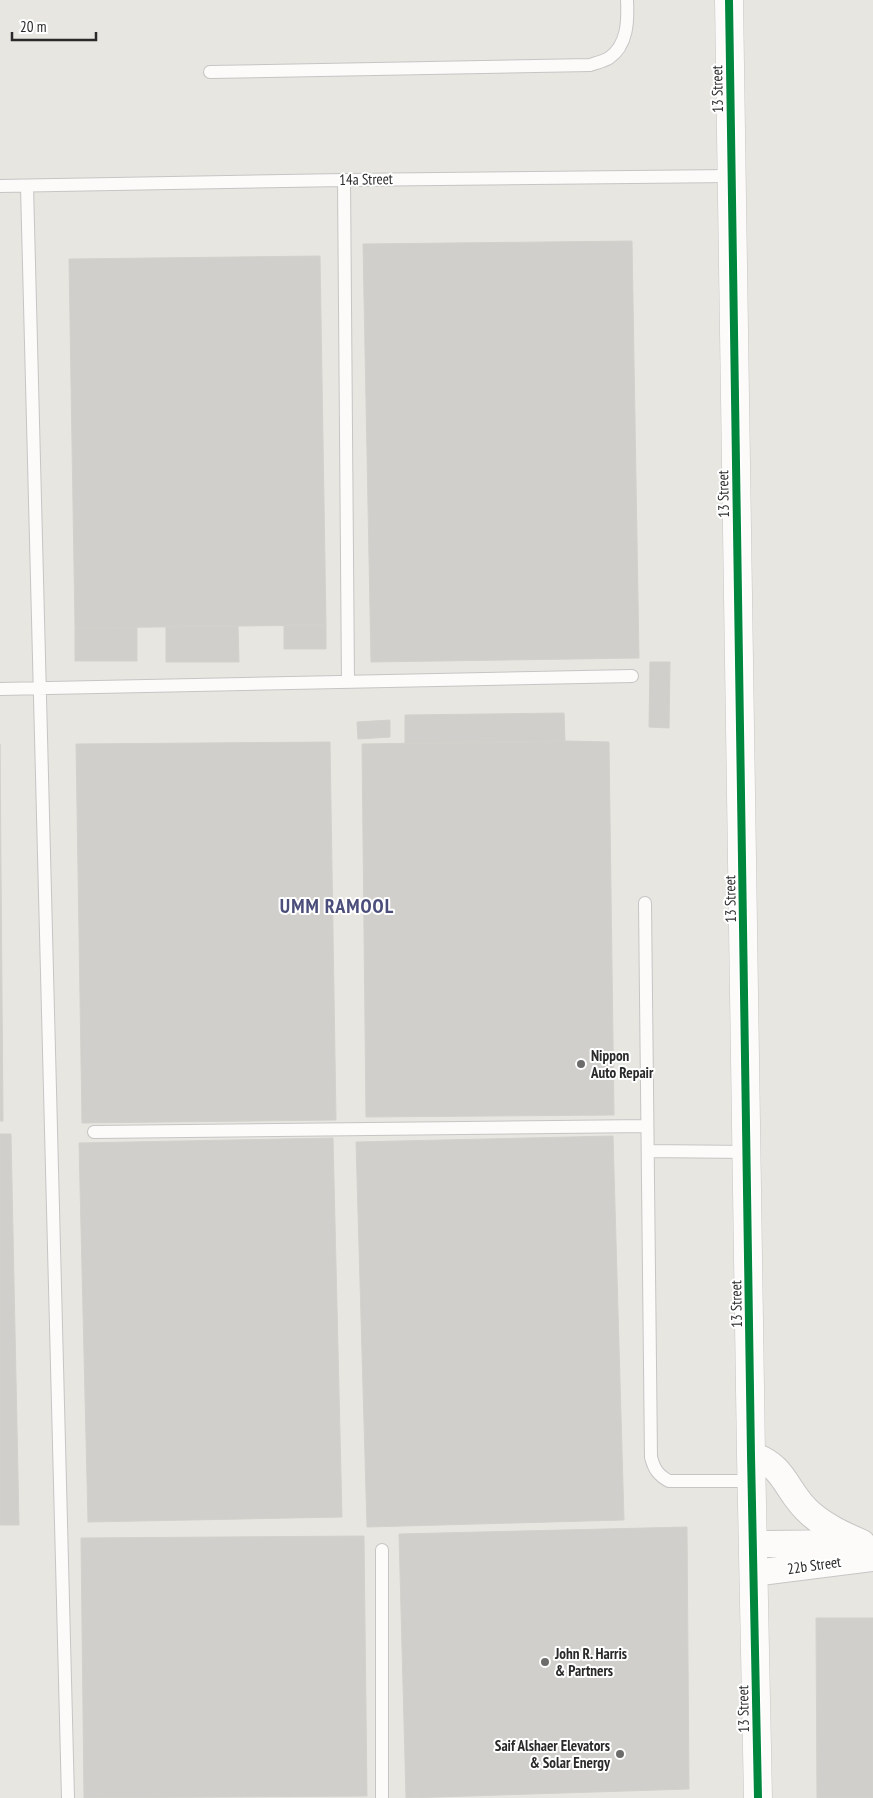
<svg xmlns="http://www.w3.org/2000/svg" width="873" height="1798" font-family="'PT Sans Narrow',sans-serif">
	<rect width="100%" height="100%" fill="#e8e6e0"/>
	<path fill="#d1cfcb" stroke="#d3d1cc" d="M632,241L639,658L371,662L363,244Z
		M320,256L326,625L75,628L69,259Z
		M284,625H326V649H284Z
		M238,626L239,662H166V627Z
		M137,627V661H75V628Z
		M650,662H670L669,728L649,727Z
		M564,713L565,741L405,744V715Z
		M390,720V737L358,739L357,722Z
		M565,741L609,742L614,1115L366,1117L362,744Z
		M330,742L336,1120L82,1123L76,744Z
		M0,744L3,1121H0Z
		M0,1134H11L19,1525H0Z
		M613,1136L624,1520L367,1527L356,1142Z
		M333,1138L342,1517L88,1522L79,1143Z
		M687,1527L689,1789L406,1798L399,1534Z
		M364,1536L367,1796L84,1798L81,1538Z
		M816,1618H873V1798H817Z"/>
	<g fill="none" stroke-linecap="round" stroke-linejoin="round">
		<g stroke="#c6c5c5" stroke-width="14">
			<path id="lane" d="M210,72L590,65C596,63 604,61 609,58C628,45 628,20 627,0
				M344,180L348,682
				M0,186L344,180L731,176
				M27,186L68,1798
				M0,689L632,676
				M645,903L651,1457C654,1469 658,1475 669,1481H752
				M94,1132L647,1126
				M648,1151L748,1152
				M382,1798V1550"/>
		</g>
		<g stroke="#c6c5c5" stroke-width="28">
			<path id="street" d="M751,1455C787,1466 785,1492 811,1514C826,1527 844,1535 862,1543
				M753,1544L855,1543
				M754,1573L873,1558"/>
		</g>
		<g stroke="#c6c5c5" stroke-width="29">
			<path id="secondary" d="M729,0L751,1455L758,1798"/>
		</g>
		<use href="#lane" stroke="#fcfbfa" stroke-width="12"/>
		<use href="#street" stroke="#fcfbfa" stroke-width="26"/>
		<use href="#secondary" stroke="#fcfbfa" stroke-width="28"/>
		<g stroke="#fff" stroke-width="11">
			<path id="cycleway" d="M729,0L751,1455L758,1798"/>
		</g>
		<use href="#cycleway" stroke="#00873e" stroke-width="8"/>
	</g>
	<g fill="#6c6c6a" stroke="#fff" stroke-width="2">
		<circle cx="581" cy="1064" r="5"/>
		<circle cx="545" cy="1662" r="5"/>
		<circle cx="620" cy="1754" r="5"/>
	</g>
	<g text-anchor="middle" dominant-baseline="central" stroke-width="4" stroke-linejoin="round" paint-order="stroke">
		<g font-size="15" fill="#2a2a2a" stroke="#fff">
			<text transform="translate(717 89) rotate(-91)">13 Street</text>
			<text transform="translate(366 179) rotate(-1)">14a Street</text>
			<text transform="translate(723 494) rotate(-91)">13 Street</text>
			<text transform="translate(730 899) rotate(-91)">13 Street</text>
			<text transform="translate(736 1304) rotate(-91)">13 Street</text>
			<text transform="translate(814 1565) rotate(-8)">22b Street</text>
			<text transform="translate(743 1709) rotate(-91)">13 Street</text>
		</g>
		<g font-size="15" font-weight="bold" fill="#2a2a2a" stroke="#fff" text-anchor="start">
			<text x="591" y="1055">Nippon<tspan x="591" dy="17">Auto Repair</tspan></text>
			<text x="555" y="1653">John R. Harris<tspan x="555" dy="17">&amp; Partners</tspan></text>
			<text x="610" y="1745" text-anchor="end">Saif Alshaer Elevators<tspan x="610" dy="17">&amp; Solar Energy</tspan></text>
		</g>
		<g font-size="20" font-weight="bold" letter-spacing="1" fill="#4b4e7a" stroke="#fff">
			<text x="337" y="906">UMM RAMOOL</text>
		</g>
	</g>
	<path d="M12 32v8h84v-8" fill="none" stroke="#2a2a2a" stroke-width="2.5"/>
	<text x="20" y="32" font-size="15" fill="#2a2a2a" stroke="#ffffff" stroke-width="4" paint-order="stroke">20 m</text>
</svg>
